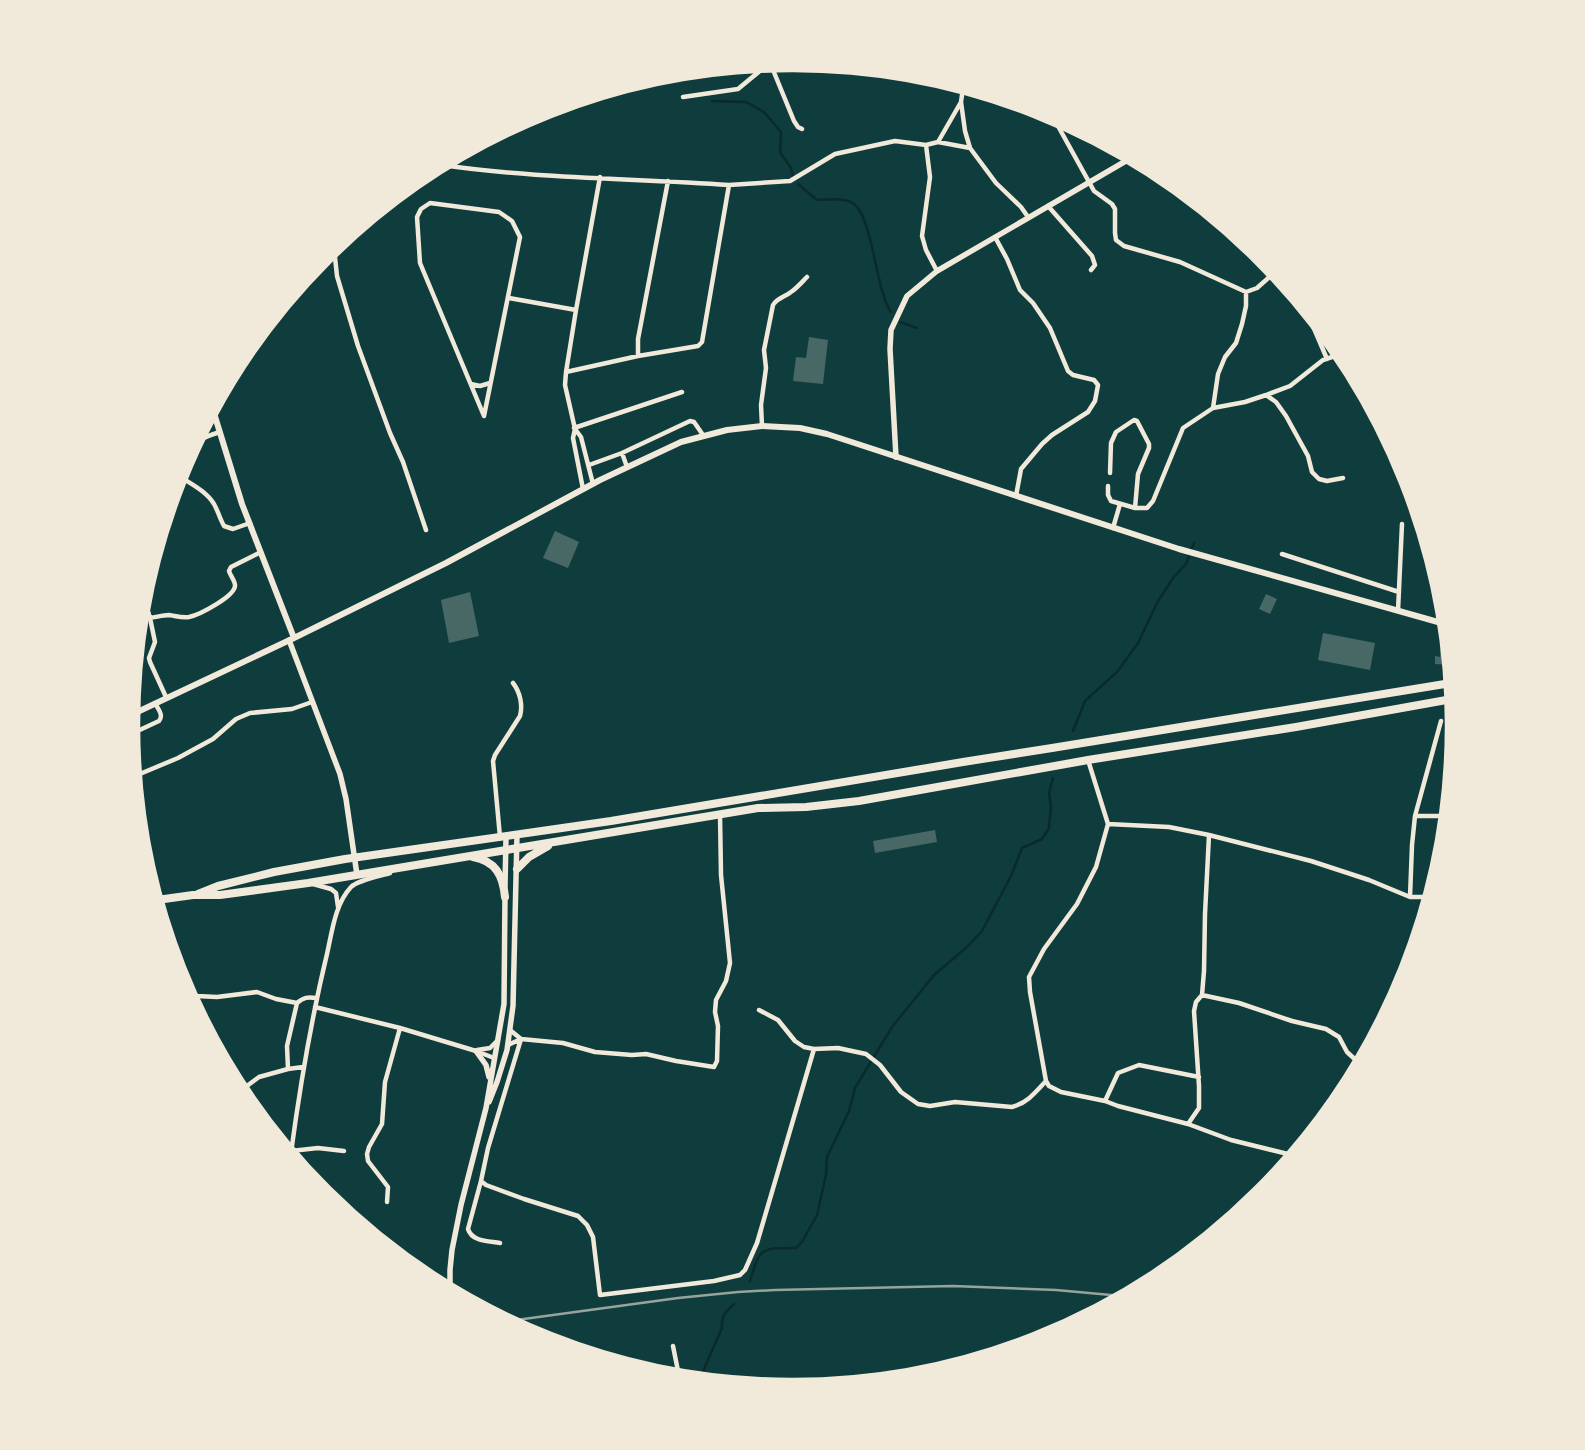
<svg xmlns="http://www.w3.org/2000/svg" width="1585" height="1450" viewBox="0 0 1585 1450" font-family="'Sofia Sans Condensed',sans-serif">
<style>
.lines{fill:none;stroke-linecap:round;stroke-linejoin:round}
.stream{stroke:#0a2a2b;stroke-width:2.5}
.building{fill:#486865}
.minor{stroke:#f1e9da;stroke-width:4.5}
.tertiary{stroke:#f1e9da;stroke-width:5.5}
.secondary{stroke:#f1e9da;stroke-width:6}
.trunk{stroke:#f1e9da;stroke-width:8}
.rail{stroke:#97a49c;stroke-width:2.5}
.rim{fill:none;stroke:#f1e9da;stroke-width:2.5}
</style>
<rect width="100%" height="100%" fill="#0f3d3e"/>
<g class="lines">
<path class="stream" d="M 712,101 L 746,102 L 764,112 L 781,132 L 780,152 L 791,168 L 793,176
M 798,184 L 817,200 C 827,200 841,197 851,202 C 873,212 875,290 891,312
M 900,322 L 917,328
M 1073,731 L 1085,701 L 1117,672 L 1138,643 L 1157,603 L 1173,578 L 1186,564 L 1194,543
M 750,1281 C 760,1247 761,1248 796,1248 L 802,1242 L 817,1215 L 826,1175 L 827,1157 L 849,1111 L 855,1088 L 892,1027 L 934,975 L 967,947 L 982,931 L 1011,876 L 1022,848 L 1042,839 L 1049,828 L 1051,806 L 1049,793 L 1053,778
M 700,1378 L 722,1328 C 721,1316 725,1312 734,1304"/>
</g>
<path class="building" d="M 809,337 L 828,340 L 823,384 L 793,381 L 796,357 L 806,358 Z
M 555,531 L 579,542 L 568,568 L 543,558 Z
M 470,592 L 479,636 L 449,643 L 441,600 Z
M 1266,594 L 1277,599 L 1270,614 L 1259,609 Z
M 1323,633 L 1375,643 L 1370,670 L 1318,660 Z
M 1441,641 L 1447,641 L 1449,665 L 1435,664 L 1435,656 L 1440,657 Z
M 935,830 L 937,842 L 875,853 L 873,841 Z"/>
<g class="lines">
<path class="minor" d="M 771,65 L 794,121 L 798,127 L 802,129
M 860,72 L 892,72
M 963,88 L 961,102 L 965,131 L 970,148 L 996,183 L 1021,207 L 1028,217
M 683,97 L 738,89 L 767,65
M 1053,117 L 1094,191 L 1112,204 L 1115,209 L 1115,233 L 1116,240 L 1124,246 L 1180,262 L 1246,292 L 1257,288 L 1274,273
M 938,142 L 961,102
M 926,145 L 930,177 L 922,236 L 926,250 L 937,271
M 442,165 C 537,179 633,178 729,185 L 702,342 L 698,346 L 638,356 L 566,372
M 729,185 L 790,181 L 835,154 L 895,141 L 926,145 L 938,142 L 970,148
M 430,203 L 499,212 L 512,221 L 520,237 L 484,416 L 420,263 L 417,217 L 421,209 Z
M 1048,206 L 1092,256 L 1095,265 L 1091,270
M 995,237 L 1007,259 L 1020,290 L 1033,303 L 1050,328 L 1068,371 L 1073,375 L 1094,380 L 1098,385 L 1095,401 L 1088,412 L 1052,435 L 1042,444 L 1021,469 L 1016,496
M 334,248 L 337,276 L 358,346 L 390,433 L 403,462 L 426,530
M 1251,248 L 1269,276
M 509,298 L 576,310
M 1307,312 L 1327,359
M 638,356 L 638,339 L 668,181
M 471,384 L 480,386 L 490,383
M 1266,395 L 1276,402 L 1286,416 L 1308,456 L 1312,472 L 1319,479 L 1327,481 L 1343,478
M 1213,408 L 1218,374 L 1225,357 L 1236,343 L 1242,324 L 1246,306 L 1246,292
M 762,426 L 761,405 L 766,368 L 764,350 L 773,305 C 777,298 785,297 791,292 C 797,288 802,282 807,277
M 574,428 L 682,392
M 575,429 L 581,437 L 593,484
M 622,453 L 627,467
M 187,460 C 199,440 197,439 220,432
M 589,465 L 622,453 L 690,421 L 694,422 L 703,435
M 1110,473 L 1111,443 L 1116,432 L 1134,420 L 1137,421 L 1149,444 L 1149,448 L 1138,474 L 1135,508
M 180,474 L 185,462
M 179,476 C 191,484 206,491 214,504 C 218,511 220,519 224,526 L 233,529 L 250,523
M 1108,486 L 1108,495 L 1111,501 L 1135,508 L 1147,508 L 1153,501 L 1183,428 L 1213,408 L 1245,402 L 1266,395 L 1290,386 L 1323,360 L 1341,354
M 583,489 L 573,438 L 575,429 L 565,385 L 566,372 L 576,310 L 600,177
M 1113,528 L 1120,504
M 1282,554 L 1399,592
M 143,595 L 150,618
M 1398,611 L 1402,524
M 166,697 L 150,662 L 149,658 L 155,642 L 150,618 C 157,617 163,615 169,615 C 176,616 182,618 189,617 C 199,615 236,596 235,585 C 235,581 230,575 229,571 L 231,567 L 261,552
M 131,734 L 159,721 C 164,715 158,709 155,703
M 1088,760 L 1108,824 L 1096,867 L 1077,904 L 1044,949 L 1029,977 L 1030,992 L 1046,1081 L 1049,1086 L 1061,1092 L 1105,1101 L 1118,1106 L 1188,1124 L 1231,1140 L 1292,1155
M 135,776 L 178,758 L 213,739 L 236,719 L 250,713 L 292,709 L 312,702
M 1415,816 L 1446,816
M 1108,824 L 1169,827 L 1209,835 L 1311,861 L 1369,880 L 1410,897 L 1429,897
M 500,837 L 493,761 L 495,755 L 520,716 C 523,705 520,692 513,683
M 313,884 L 331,889 L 336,893 L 338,907
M 1410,897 L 1412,845 L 1415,816 L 1441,721
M 188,992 L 197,996 L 217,997 L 257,992 L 276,999 L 297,1003
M 1202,995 L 1204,971 L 1205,914 L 1209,835
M 315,1007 L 400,1028 L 476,1051 L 494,1058
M 759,1010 L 778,1020 L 795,1041 L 804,1047 L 814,1049 L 838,1048 L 866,1054 L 880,1065 L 901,1092 L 918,1104 L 930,1106 L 955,1102 L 1012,1107 C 1027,1103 1035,1093 1046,1081
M 510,1030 L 521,1039
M 521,1039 L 488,1148 L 481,1181 L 486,1185 L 524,1199 L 578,1216 L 587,1225 L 593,1237 L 600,1295 L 714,1281 L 740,1275 L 745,1270 L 757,1243 L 814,1049
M 508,1045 L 521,1039 L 563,1043 L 595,1052 L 632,1055 L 646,1054 L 676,1061 L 714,1067 L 717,1061 L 718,1026 L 715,1012 L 716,1000 L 726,981 L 730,963 L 721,875 L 720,814
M 477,1050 L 490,1048 L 498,1040
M 288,1069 L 287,1046 L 297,1003 C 304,997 308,997 316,998
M 240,1091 L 259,1077 L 288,1069 L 303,1067
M 1105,1101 L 1118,1073 L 1139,1065 L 1199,1077
M 1188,1124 L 1199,1108 L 1199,1086 L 1194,1011 L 1196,1002 L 1202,995 L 1239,1003 L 1292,1021 L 1326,1029 L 1339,1037 L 1347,1052 L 1358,1062 L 1360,1062
M 291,1151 L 318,1148 L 344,1151
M 291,1153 C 300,1086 311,1020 327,954 C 332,932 335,904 351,887 C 358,880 380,876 390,873
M 481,1181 L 468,1229 C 472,1242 489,1241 500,1243
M 387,1202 L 388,1187 L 368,1161 L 367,1154 L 369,1147 L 382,1124 L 385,1082 L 400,1028
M 673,1346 L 679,1376"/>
<path class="tertiary" d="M 896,457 L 890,349 L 891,330 L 907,296 L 937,271 L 1131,158
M 289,640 L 340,774 L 346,799 L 357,875
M 505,886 L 506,837
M 476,1051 L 486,1065 L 489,1077
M 489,1102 L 497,1082 L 507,1050 L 513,1006 L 517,835
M 450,1290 L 450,1270 L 452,1250 L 461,1205 L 486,1108 L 504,1004 L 505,895"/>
<path class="secondary" d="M 213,410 L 242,504 L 294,638
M 131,715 L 294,638 L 446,563 L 600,480 L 681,442 L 727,430 L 762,426 L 800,428 L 827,434 L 1179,549 L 1445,624"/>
<path class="trunk" d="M 473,857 C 496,861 503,876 505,897
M 517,869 L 529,857 L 548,846
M 198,894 L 218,886 L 274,872 L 345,859 L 611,821 L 963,762 L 1052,748 L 1451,683
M 157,900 L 193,895 L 220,895 L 308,883 L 758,808 L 806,807 L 859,801 L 1088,760 L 1296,727 L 1452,699"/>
<path class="rail" d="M 509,1321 L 678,1298 L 738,1292 L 775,1290 L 953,1286 L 1056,1290 L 1122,1296"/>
</g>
<path d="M0 0H1585V1450H0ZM792 71H793A653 653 0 0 1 1446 724V726A653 653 0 0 1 793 1379H792A653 653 0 0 1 139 726V724A653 653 0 0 1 792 71Z" fill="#f1e9da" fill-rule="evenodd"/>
<path class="rim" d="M792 71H793A653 653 0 0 1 1446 724V726A653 653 0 0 1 793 1379H792A653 653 0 0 1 139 726V724A653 653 0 0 1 792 71Z"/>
</svg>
